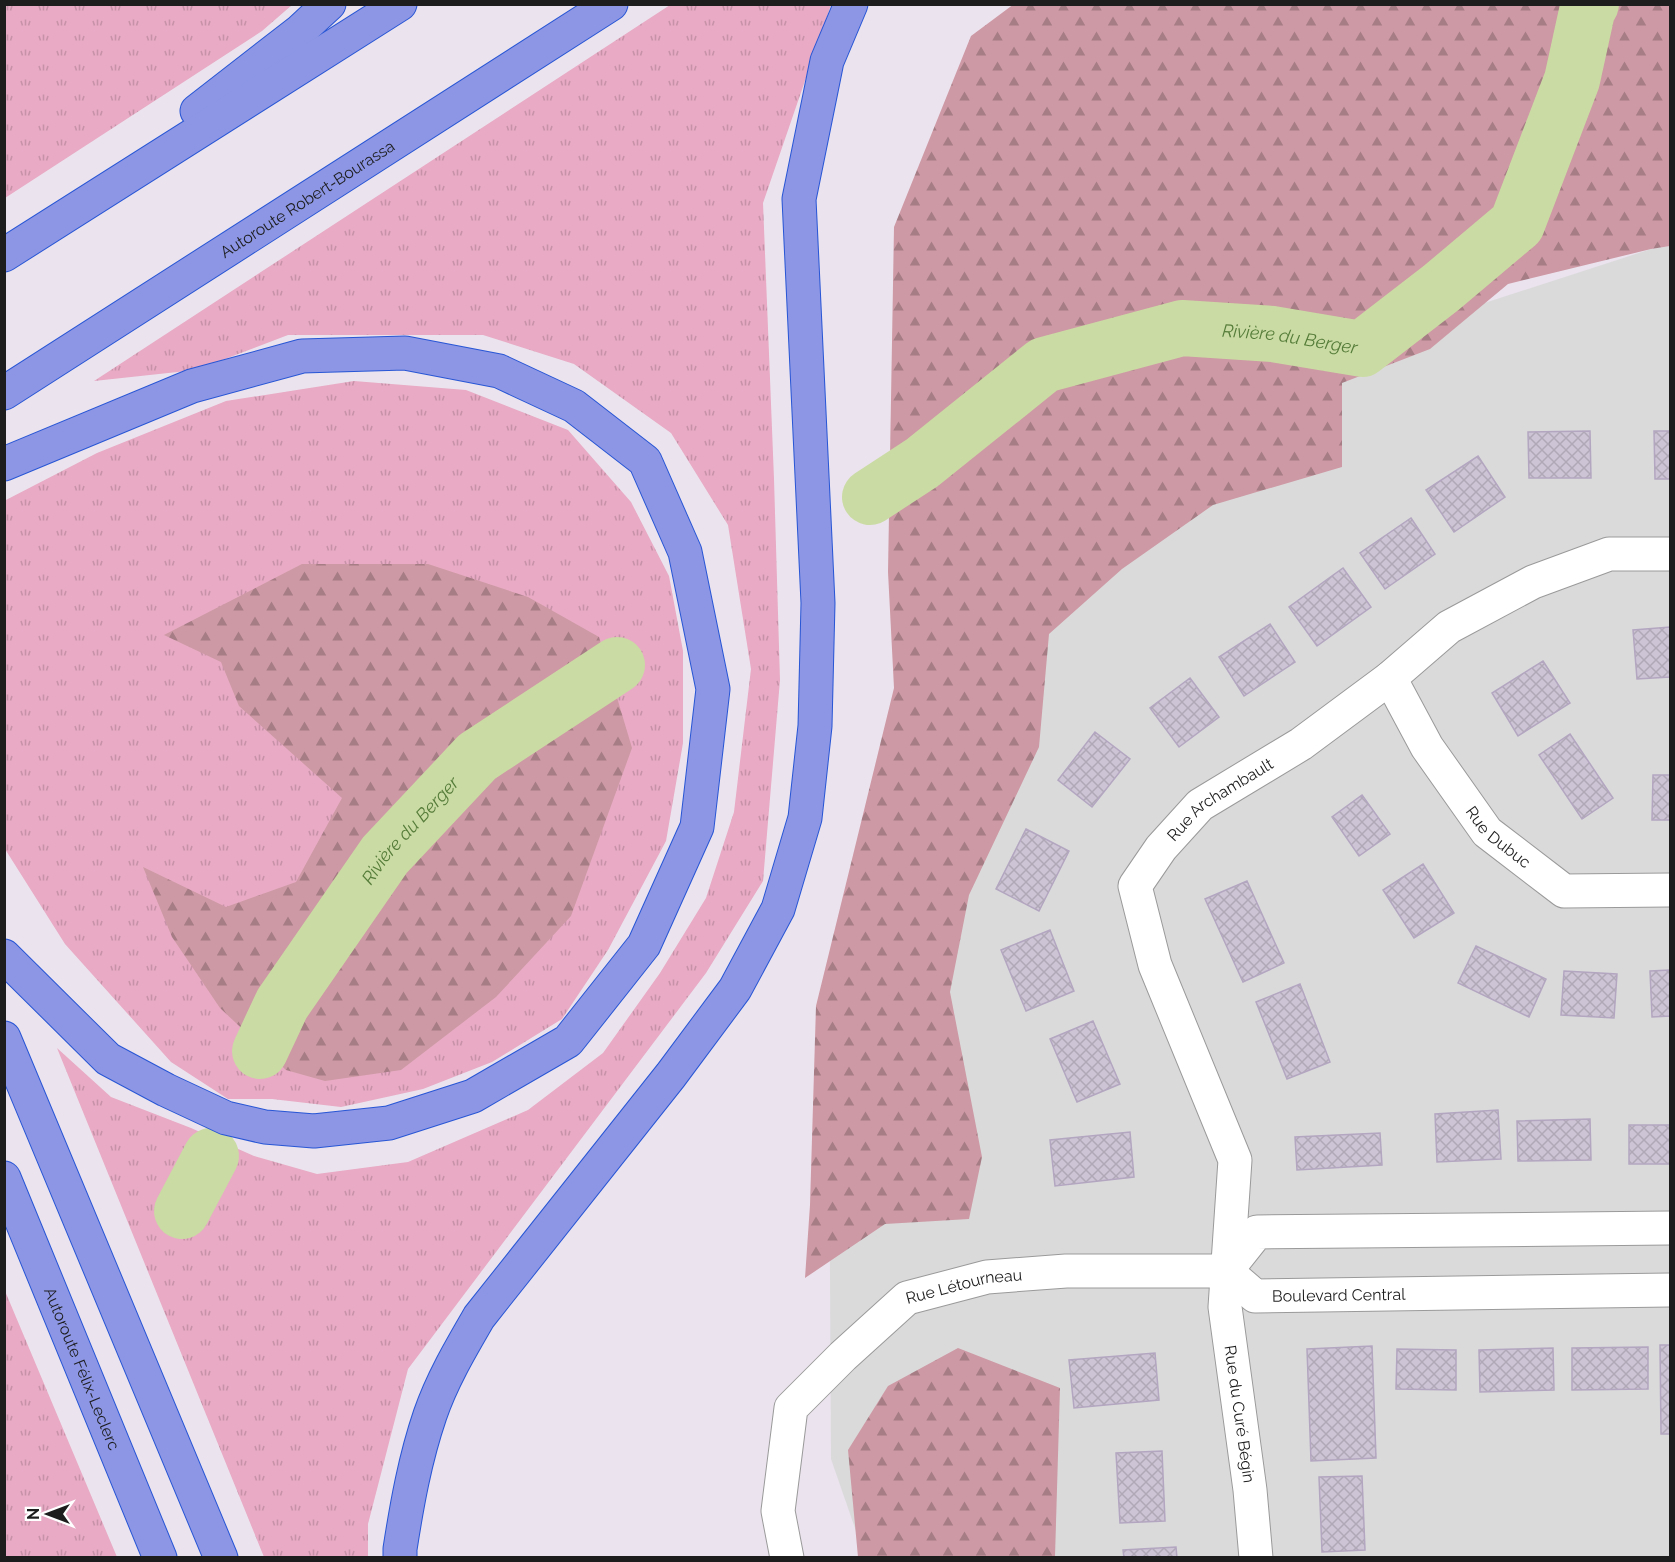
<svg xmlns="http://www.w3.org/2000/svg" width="1675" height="1562" viewBox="0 0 1675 1562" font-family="Raleway,sans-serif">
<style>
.residential{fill:#dadadb}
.grass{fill:url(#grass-tufts)}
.forest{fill:url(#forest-firs)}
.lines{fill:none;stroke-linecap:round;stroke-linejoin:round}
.river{stroke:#cbdba4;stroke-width:56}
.building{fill:url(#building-cross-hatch);stroke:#b3a6c0;stroke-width:1.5}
.minor-casing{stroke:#9a9a9a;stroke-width:35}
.highway-casing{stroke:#2856d5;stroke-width:35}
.minor{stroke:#fff;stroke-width:33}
.highway{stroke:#8c96e4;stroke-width:33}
.labels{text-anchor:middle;stroke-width:5;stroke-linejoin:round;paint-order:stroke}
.street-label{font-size:16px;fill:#1d1d1d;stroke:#fff}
.water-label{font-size:18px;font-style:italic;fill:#567d3a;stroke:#fff}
</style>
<defs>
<pattern id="grass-tufts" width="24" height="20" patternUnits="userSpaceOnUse" patternTransform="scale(1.5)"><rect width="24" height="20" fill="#e8aac4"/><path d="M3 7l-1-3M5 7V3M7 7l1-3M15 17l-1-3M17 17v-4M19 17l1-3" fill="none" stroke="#c792a8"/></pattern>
<pattern id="forest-firs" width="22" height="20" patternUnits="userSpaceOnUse" patternTransform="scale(1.5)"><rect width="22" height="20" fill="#cd99a4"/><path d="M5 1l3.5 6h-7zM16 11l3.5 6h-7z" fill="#a67c85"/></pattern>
<pattern id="building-cross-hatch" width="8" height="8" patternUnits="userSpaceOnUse" patternTransform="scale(1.5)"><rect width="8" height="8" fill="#cdc4d5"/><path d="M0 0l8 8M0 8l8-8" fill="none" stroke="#b0a8b6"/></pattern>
</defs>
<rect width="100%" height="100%" fill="#ebe3ee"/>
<path class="residential" d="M 1670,246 L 1670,1557 L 865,1557 L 831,1459 L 829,1094 L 956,633 L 1201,395 L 1651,249 Z"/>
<path class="grass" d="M 5,4 L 292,4 L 292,5 L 262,31 L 5,198 Z
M 670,5 L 831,5 L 763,203 L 774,479 L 780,680 L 763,881 L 706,973 L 408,1369 L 368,1524 L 368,1557 L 264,1557 L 57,1048 L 111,1097 L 191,1128 L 254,1156 L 317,1174 L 408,1162 L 528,1110 L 603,1053 L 660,973 L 706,898 L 734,812 L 751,669 L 728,525 L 671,433 L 574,364 L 483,335 L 288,335 L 196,370 L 94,381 Z
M 354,381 L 466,390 L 568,430 L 631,502 L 669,576 L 683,651 L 683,743 L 666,841 L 608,950 L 562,1019 L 492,1062 L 423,1089 L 341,1107 L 272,1099 L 228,1099 L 171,1062 L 65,944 L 5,849 L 4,501 L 97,453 L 226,401 Z
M 5,1291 L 117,1557 L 5,1557 Z"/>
<path class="forest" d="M 1014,4 L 1670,5 L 1670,246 L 1651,249 L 1508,284 L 1430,349 L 1342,383 L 1342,467 L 1213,505 L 1122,569 L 1049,634 L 1039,747 L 969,895 L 950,992 L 982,1157 L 969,1219 L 885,1224 L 805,1278 L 810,1205 L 816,1006 L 894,688 L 888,572 L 894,227 L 971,36 Z
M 302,564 L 428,564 L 528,597 L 599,637 L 632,748 L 571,916 L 496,997 L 401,1070 L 325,1081 L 286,1070 L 220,1008 L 172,937 L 143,867 L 226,907 L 296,882 L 342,798 L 239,706 L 221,662 L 164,635 Z
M 958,1348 L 1060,1388 L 1055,1557 L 858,1557 L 848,1450 L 888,1386 Z"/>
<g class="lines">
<g class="river">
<path id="s1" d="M 870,497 L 922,463 L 1044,365 L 1182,328 L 1273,334 L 1362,349 L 1441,288 L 1517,224 L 1572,80 L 1588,7 L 1591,4"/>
<path id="s2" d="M 260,1051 L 282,1004 L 385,855 L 477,757 L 617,665"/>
<path d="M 182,1211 L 211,1156"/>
</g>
</g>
<path class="building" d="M 1590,431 L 1591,478 L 1529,478 L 1528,432 Z
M 1654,431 L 1670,431 L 1670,479 L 1655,479 Z
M 1478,456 L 1505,497 L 1454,532 L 1426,490 Z
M 1411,518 L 1435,554 L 1385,589 L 1360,553 Z
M 1343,568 L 1371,607 L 1317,646 L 1289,607 Z
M 1270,624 L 1295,662 L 1244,696 L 1219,657 Z
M 1670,627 L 1670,677 L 1637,679 L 1633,630 Z
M 1543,661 L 1570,703 L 1518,736 L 1492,693 Z
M 1190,678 L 1219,717 L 1179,747 L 1150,708 Z
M 1095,732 L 1130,759 L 1092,807 L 1058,780 Z
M 1570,734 L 1613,798 L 1582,819 L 1539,755 Z
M 1653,775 L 1670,775 L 1670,820 L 1652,820 Z
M 1362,795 L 1390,834 L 1359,856 L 1332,817 Z
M 1026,829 L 1069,851 L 1039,911 L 996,889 Z
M 1423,864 L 1454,913 L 1414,938 L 1383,890 Z
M 1247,881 L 1284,963 L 1243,982 L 1205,899 Z
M 1050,930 L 1074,991 L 1026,1011 L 1001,950 Z
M 1476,946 L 1546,979 L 1529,1017 L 1458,983 Z
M 1670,970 L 1670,1016 L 1652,1017 L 1650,971 Z
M 1564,971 L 1617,974 L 1614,1018 L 1561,1015 Z
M 1300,984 L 1330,1062 L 1287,1079 L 1256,1002 Z
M 1093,1021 L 1120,1084 L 1077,1102 L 1050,1039 Z
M 1498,1110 L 1501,1159 L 1437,1162 L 1435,1114 Z
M 1590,1119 L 1591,1160 L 1518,1161 L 1517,1121 Z
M 1629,1125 L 1670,1125 L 1670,1164 L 1629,1164 Z
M 1130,1132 L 1134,1177 L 1055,1186 L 1050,1140 Z
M 1380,1133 L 1382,1165 L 1297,1170 L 1295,1137 Z
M 1660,1345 L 1670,1345 L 1670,1434 L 1661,1434 Z
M 1372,1346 L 1376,1458 L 1311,1461 L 1307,1349 Z
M 1648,1347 L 1648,1389 L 1572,1390 L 1572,1348 Z
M 1553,1348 L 1554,1390 L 1480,1392 L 1479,1350 Z
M 1397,1349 L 1456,1350 L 1456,1390 L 1396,1389 Z
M 1155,1353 L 1159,1400 L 1074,1408 L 1069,1360 Z
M 1162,1451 L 1165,1521 L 1120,1523 L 1116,1453 Z
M 1362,1476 L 1365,1550 L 1322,1552 L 1319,1477 Z
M 1176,1547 L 1177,1558 L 1124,1558 L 1123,1550 Z"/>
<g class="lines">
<defs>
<g id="minor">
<path id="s3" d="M 1390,678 L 1427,747 L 1487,832 L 1564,891 L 1670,890"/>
<path d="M 1226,1271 L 1257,1232 L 1670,1228"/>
<path id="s4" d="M 1226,1271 L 1255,1296 L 1670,1290"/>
<path id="s5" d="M 787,1558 L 778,1511 L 791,1408 L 843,1356 L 907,1298 L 987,1277 L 1066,1271 L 1226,1271"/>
<path id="s6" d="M 1256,1558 L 1250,1490 L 1225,1307 L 1235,1160 L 1155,965 L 1135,886 L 1161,848 L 1200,805 L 1301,744 L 1390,678 L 1449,627 L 1533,582 L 1609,554 L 1670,554"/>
</g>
<g id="highway">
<path d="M 197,111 L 300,31 L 329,4"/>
<path d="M 4,255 L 400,4"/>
<path id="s7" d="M 4,393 L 611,4"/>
<path d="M 4,464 L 192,386 L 302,356 L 405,353 L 499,371 L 574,406 L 645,461 L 685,552 L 713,689 L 697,827 L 644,945 L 568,1041 L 473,1096 L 389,1123 L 314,1131 L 265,1127 L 226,1118 L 166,1090 L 108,1059 L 4,956"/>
<path d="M 4,1038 L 221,1558"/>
<path id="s8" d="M 4,1178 L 160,1558"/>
<path d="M 400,1558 L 400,1549 C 407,1504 415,1459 430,1415 C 442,1380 461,1348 479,1317 L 671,1075 L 735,989 L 778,909 L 805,818 L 815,726 L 818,603 L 799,199 L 827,61 L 851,4"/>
</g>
</defs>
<use href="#minor" class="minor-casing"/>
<use href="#highway" class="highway-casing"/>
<use href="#minor" class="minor"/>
<use href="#highway" class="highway"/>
</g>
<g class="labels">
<g class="street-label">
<text dy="6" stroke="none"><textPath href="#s7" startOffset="360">Autoroute Robert-Bourassa</textPath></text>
<text dy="6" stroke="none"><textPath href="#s6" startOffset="816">Rue Archambault</textPath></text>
<text dy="6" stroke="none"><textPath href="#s3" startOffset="194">Rue Dubuc</textPath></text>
<text dy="6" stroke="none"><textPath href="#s5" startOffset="370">Rue Létourneau</textPath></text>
<text dy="6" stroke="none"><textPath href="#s4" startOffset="122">Boulevard Central</textPath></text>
<text dy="6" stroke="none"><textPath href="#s8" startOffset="206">Autoroute Félix-Leclerc</textPath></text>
<text transform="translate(1240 1414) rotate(82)" y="6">Rue du Curé Bégin</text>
</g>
<g class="water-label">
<text dy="6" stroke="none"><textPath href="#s1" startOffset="470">Rivière du Berger</textPath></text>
<text dy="6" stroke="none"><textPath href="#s2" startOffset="268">Rivière du Berger</textPath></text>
</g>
</g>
<rect width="1675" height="1562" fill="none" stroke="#1d1d1d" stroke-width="12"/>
<g transform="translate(48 1514) rotate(270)" stroke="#ffffff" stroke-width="4.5" paint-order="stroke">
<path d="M0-4.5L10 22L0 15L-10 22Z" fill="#1d1d1d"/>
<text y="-9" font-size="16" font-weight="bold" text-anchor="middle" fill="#1d1d1d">N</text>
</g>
</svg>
